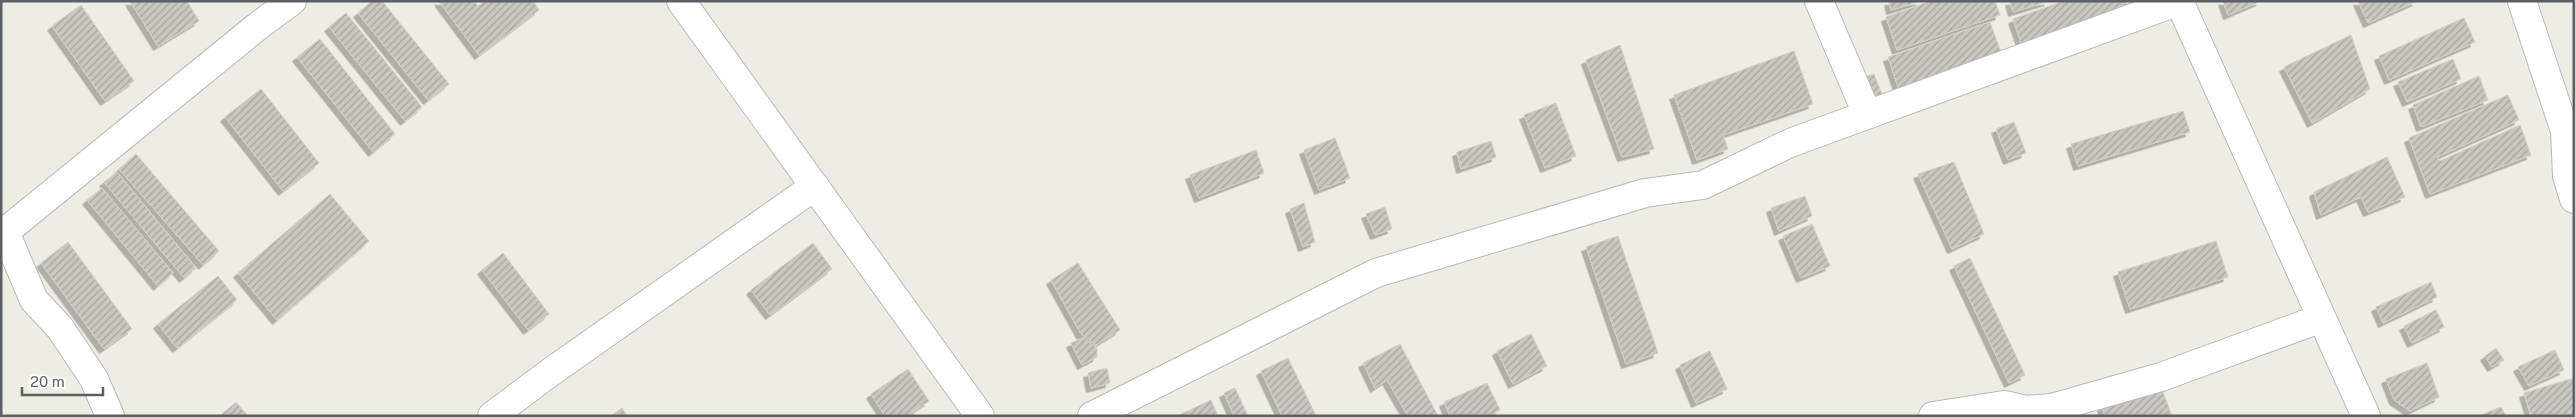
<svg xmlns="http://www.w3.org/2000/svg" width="2575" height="417" viewBox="0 0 2575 417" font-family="'Public Sans',sans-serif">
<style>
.building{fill:url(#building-hatch);stroke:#d3cfc2;filter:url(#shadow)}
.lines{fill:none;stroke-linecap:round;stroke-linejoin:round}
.minor-casing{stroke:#b6b9be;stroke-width:30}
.minor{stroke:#fff;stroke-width:28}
</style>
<defs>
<pattern id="building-hatch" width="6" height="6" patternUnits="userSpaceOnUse" patternTransform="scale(1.25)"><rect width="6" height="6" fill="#cac7c1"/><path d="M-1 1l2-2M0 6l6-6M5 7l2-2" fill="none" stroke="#a7a5a0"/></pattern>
<filter id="shadow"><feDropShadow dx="-4.5" dy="4.5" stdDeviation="0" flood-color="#0004"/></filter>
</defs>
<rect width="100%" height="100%" fill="#eeede4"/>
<path class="building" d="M 130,1 L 187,1 L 199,21 L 158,46 Z
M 372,1 L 382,1 L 449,84 L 428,100 L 358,13 Z
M 439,1 L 474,1 L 478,6 L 485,1 L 533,1 L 539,10 L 479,55 Z
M 1889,1 L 1921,1 L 1891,10 Z
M 1931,1 L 1995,1 L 2000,15 L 1897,50 L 1886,17 Z
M 2010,1 L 2049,1 L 2013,12 Z
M 2064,1 L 2125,1 L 2127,6 L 2022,45 L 2013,19 Z
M 2223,1 L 2261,1 L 2228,15 Z
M 2358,1 L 2417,1 L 2368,23 Z
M 81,5 L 134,81 L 105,101 L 52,26 Z
M 346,13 L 422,107 L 405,121 L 329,27 Z
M 2464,18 L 2475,42 L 2389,80 L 2379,56 Z
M 1990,22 L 2002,55 L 1899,90 L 1888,57 Z
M 2351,35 L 2370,89 L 2312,123 L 2284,67 Z
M 320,39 L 395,134 L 373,152 L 297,57 Z
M 1620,45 L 1654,149 L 1622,157 L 1586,60 Z
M 1794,51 L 1813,104 L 1723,135 L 1728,149 L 1697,160 L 1674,95 Z
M 2453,59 L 2461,79 L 2407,102 L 2398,82 Z
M 1874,74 L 1883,97 L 1869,102 L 1861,78 Z
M 2479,76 L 2488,100 L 2421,127 L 2413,105 Z
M 261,89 L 319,163 L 283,191 L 225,117 Z
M 2508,95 L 2519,120 L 2437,157 L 2440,161 L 2520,125 L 2531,155 L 2430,194 L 2409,138 Z
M 1556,103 L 1576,156 L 1545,168 L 1524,115 Z
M 2183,111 L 2190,132 L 2078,166 L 2071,144 Z
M 2014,122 L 2026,153 L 2008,160 L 1996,129 Z
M 1335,138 L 1350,178 L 1319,190 L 1304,150 Z
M 1491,141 L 1496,157 L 1461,169 L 1457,152 Z
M 1256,150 L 1264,173 L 1199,198 L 1190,175 Z
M 136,154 L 219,251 L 203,265 L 119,169 Z
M 2387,157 L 2405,197 L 2368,212 L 2361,197 L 2321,215 L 2314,192 Z
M 1954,162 L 1984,234 L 1952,249 L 1918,174 Z
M 117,172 L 196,268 L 184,278 L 104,182 Z
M 102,188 L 173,273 L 158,286 L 87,200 Z
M 330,194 L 369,241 L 277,320 L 238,273 Z
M 1805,196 L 1812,216 L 1779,231 L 1771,208 Z
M 1304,203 L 1315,242 L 1303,247 L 1290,209 Z
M 1385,207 L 1392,229 L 1375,235 L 1366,214 Z
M 1812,224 L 1830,266 L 1801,278 L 1783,236 Z
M 1618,236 L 1658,353 L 1626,364 L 1586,247 Z
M 2216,241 L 2228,277 L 2130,309 L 2118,272 Z
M 68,242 L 132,329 L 104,349 L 41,263 Z
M 813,243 L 832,269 L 770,315 L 751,290 Z
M 503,253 L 549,314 L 528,330 L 482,270 Z
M 1970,258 L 2025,375 L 2009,383 L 1954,266 Z
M 1078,263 L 1120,330 L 1096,345 L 1081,334 L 1051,280 Z
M 218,276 L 237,300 L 177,348 L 158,324 Z
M 2431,282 L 2437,297 L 2383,323 L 2376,307 Z
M 2436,310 L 2444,327 L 2412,343 L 2404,326 Z
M 1531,334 L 1547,366 L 1513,384 L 1497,351 Z
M 1083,338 L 1097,348 L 1097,357 L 1082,365 L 1071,343 Z
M 1400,344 L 1438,416 L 1408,416 L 1387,380 L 1375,388 L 1363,363 Z
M 2496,348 L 2504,360 L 2492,367 L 2485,356 Z
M 2555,350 L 2564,370 L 2529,386 L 2518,367 Z
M 1710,351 L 1727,389 L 1696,403 L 1680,365 Z
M 1288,358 L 1316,416 L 1282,416 L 1261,371 Z
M 2427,363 L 2439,397 L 2410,411 L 2394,400 L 2386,379 Z
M 1107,368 L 1110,383 L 1091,388 L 1088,373 Z
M 908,369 L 929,401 L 907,416 L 885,416 L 871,394 Z
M 2574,378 L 2574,416 L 2531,416 L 2524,393 Z
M 1487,383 L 1500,410 L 1489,416 L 1450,416 L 1444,402 Z
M 2160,384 L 2172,416 L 2105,416 L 2102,407 Z
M 1235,388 L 1248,416 L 1234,416 L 1224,393 Z
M 1211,400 L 1218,416 L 1179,416 L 1179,415 Z
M 236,402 L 248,416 L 220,416 Z
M 2501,407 L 2506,416 L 2478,416 Z
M 622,408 L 627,416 L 611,416 Z"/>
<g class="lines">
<defs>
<path id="minor" d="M 681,1 L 980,416
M 1819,1 L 1867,114
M 2179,1 L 2366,416
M 2522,1 L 2565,131 L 2567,176 L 2574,199
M 5,232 L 34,300 L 60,328 L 94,379 L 110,416
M 1,235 L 258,26 L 292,1
M 492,416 L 548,374 L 815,186
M 1092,416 L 1376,273 L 1645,193 L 1703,185 L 1790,143 L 2179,1
M 1933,416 L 2004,405 L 2026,410 L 2052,408 L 2161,377 L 2322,318"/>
</defs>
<use href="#minor" class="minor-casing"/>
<use href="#minor" class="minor"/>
</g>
<rect width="2575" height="417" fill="none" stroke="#5c5f64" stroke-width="5"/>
<path d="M22 387v8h81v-8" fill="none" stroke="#5c5f64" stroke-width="2.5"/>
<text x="30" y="387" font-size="15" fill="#5c5f64" stroke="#ffffff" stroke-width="4" paint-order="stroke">20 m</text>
</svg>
